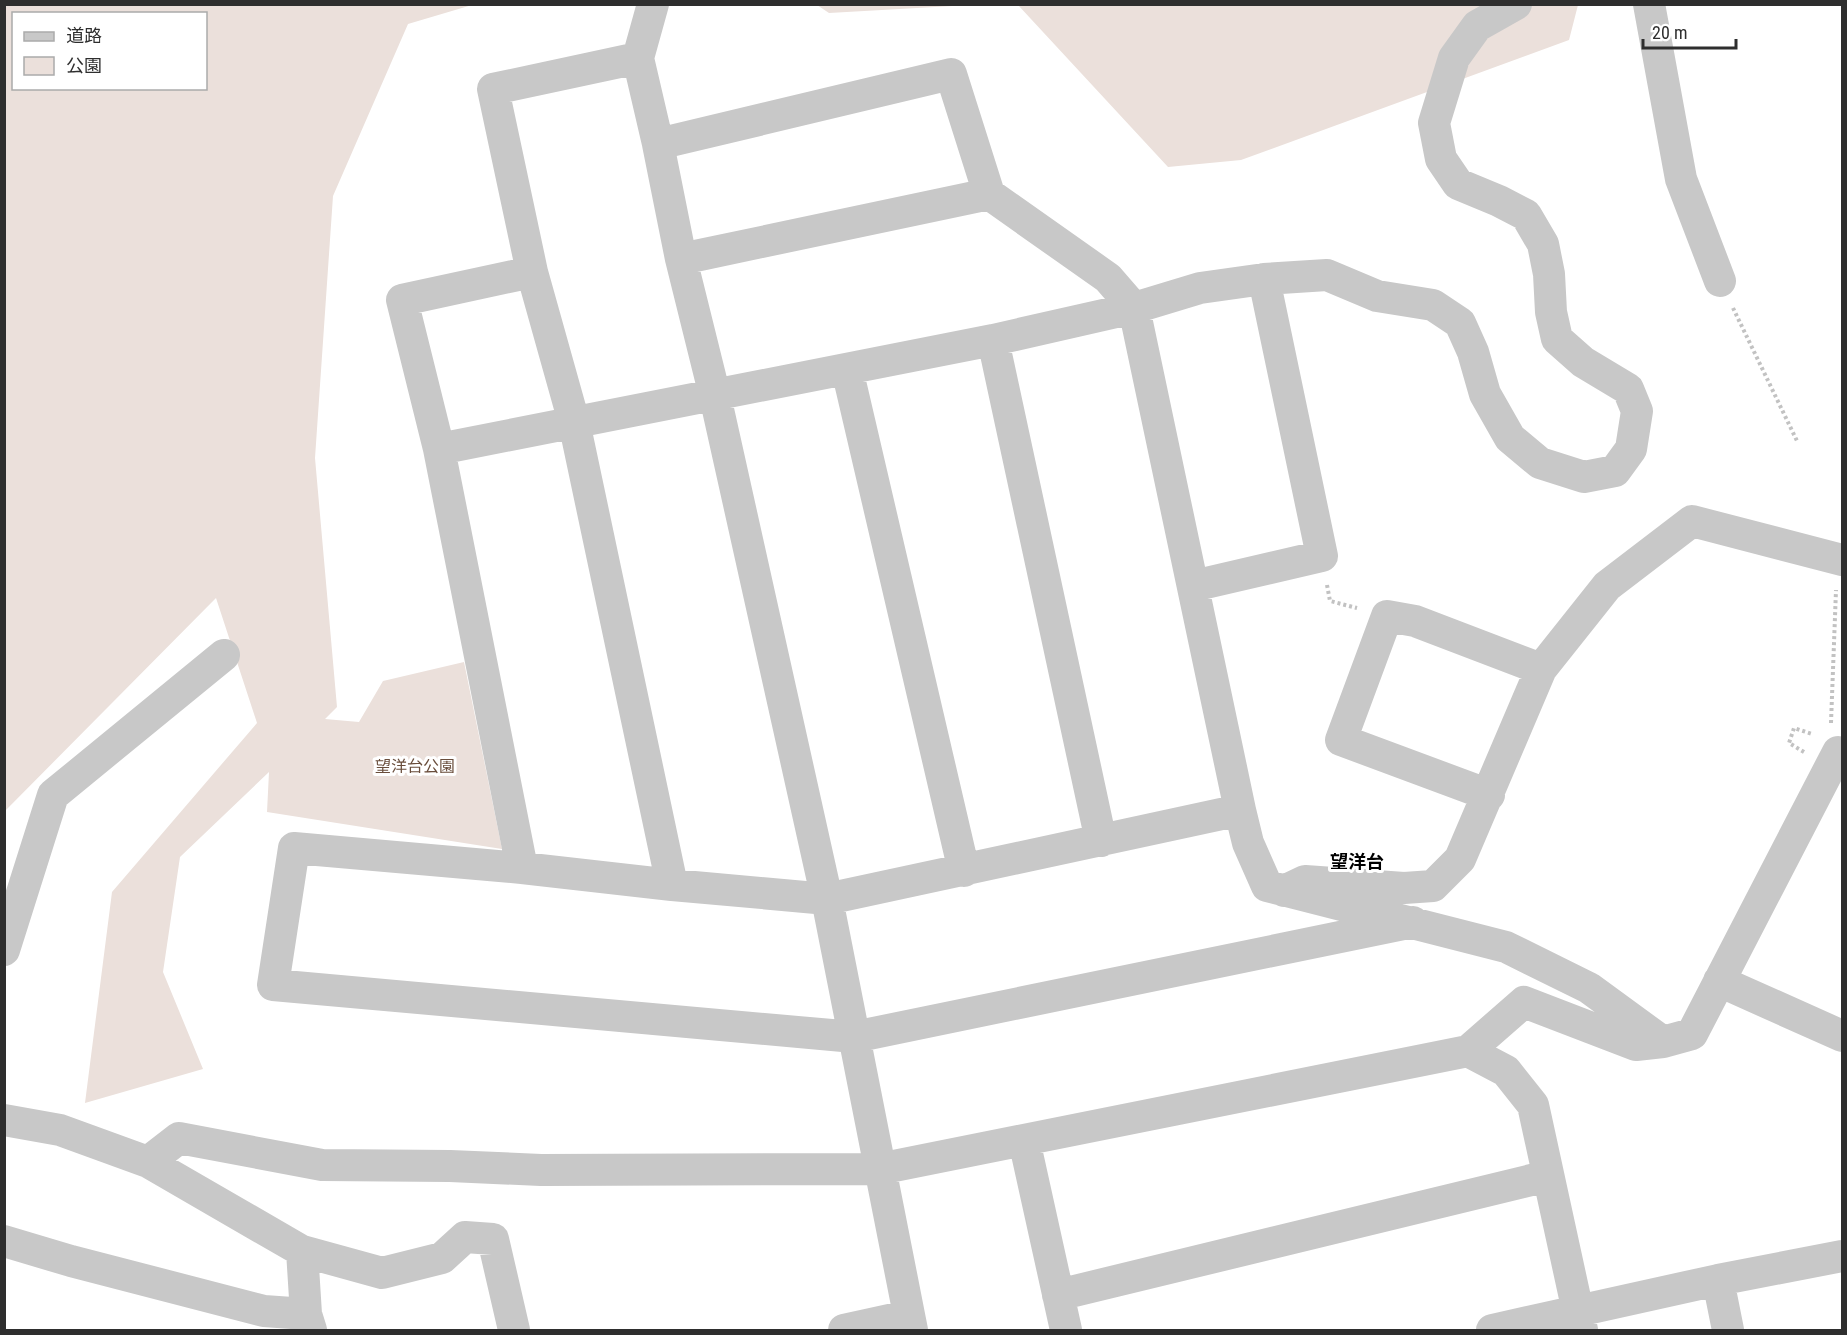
<svg xmlns="http://www.w3.org/2000/svg" width="1847" height="1335" viewBox="0 0 1847 1335" font-family="'Roboto Condensed','Noto Sans JP',sans-serif">
<style>
.green{fill:#ebe0db;fill-rule:evenodd}
.lines{fill:none;stroke-linecap:round;stroke-linejoin:round}
.path{stroke:#c2c2c2;stroke-width:4;stroke-dasharray:3 3;stroke-linecap:butt}
.minor{stroke:#c8c8c8;stroke-width:32}
.labels{text-anchor:middle;stroke-width:6;stroke-linejoin:round;paint-order:stroke}
.park-label{font-size:16px;fill:#694d3b;stroke:#fff}
.neighbourhood-label{font-size:18px;font-weight:bold;fill:#000;stroke:#fff}
</style>
<rect width="100%" height="100%" fill="#fff"/>
<path class="green" d="M 5,5 L 472,5 L 408,24 L 333,196 L 315,458 L 337,707 L 325,719 L 359,722 L 383,681 L 464,662 L 502,849 L 267,812 L 269,772 L 180,857 L 163,972 L 203,1069 L 85,1103 L 112,892 L 257,723 L 216,598 L 5,811 ZM 14,14 L 206,14 L 206,88 L 14,88 Z
M 817,5 L 970,5 L 829,13 Z
M 1018,5 L 1578,5 L 1569,40 L 1241,160 L 1168,167 Z"/>
<g class="lines">
<path class="path" d="M 1733,308 L 1798,443
M 1327,585 L 1330,601 L 1357,608
M 1831,723 L 1836,590
M 1804,752 L 1789,743 L 1794,728 L 1812,734"/>
<path class="minor" d="M 1649,4 L 1681,179 L 1720,281
M 638,58 L 653,4
M 658,144 L 951,74 L 989,194 L 1108,278 L 1134,308 L 1240,810 L 827,899 L 672,885 L 522,868 L 294,848 L 273,985 L 854,1037 L 1413,922
M 681,259 L 989,194
M 993,340 L 1101,841
M 847,369 L 964,871
M 439,449 L 993,340 L 1134,308 L 1200,288 L 1264,279 L 1327,275 L 1377,296 L 1433,305 L 1460,323 L 1473,352 L 1485,394 L 1510,438 L 1540,463 L 1584,477 L 1615,471 L 1631,449 L 1637,411 L 1628,389 L 1583,362 L 1557,339 L 1551,312 L 1549,274 L 1543,244 L 1526,215 L 1499,201 L 1458,184 L 1441,159 L 1434,123 L 1454,58 L 1477,26 L 1516,4
M 1193,586 L 1322,556 L 1264,279
M 1489,795 L 1341,740 L 1387,616 L 1415,621 L 1541,669
M 1240,810 L 1248,843 L 1267,886 L 1506,947 L 1589,988 L 1663,1042
M 522,868 L 439,449 L 402,300 L 532,272
M 672,885 L 574,422 L 532,272 L 493,89 L 638,58 L 658,144 L 681,259 L 715,396 L 827,899 L 912,1330
M 1284,891 L 1305,881 L 1404,888 L 1433,886 L 1460,859 L 1541,669 L 1607,586 L 1692,521 L 1842,560
M 4,950 L 53,795 L 224,655
M 1719,981 L 1842,1036
M 1468,1051 L 1524,1002 L 1636,1045 L 1663,1042 L 1692,1034 L 1838,752
M 4,1120 L 60,1130 L 148,1162 L 179,1138 L 322,1165 L 450,1166 L 541,1170 L 879,1169 L 1468,1051 L 1506,1071 L 1533,1105 L 1582,1330
M 1024,1140 L 1066,1330
M 148,1162 L 302,1251 L 382,1273 L 442,1258 L 465,1237 L 493,1239 L 514,1330
M 4,1241 L 71,1261 L 264,1311 L 306,1314
M 302,1251 L 306,1314 L 311,1330
M 1718,1280 L 1842,1256
M 1058,1295 L 1548,1176
M 844,1330 L 908,1316
M 1492,1330 L 1718,1280 L 1728,1330"/>
</g>
<g class="labels">
<g class="park-label">
<text x="415" y="772">望洋台公園</text>
</g>
<g class="neighbourhood-label">
<text x="1357" y="868">望洋台</text>
</g>
</g>
<rect width="1847" height="1335" fill="none" stroke="#2e2e2e" stroke-width="12"/>
<rect x="12" y="12" width="195" height="78" fill="#ffffff" stroke="#ababab" stroke-width="1.5"/>
<rect x="24" y="32" width="30" height="9" fill="#c8c8c8" stroke="#ababab" stroke-width="1.5"/>
<text x="66" y="42" font-size="18" fill="#2e2e2e">道路</text>
<rect x="24" y="57" width="30" height="18" fill="#ebe0db" stroke="#ababab" stroke-width="1.5"/>
<text x="66" y="72" font-size="18" fill="#2e2e2e">公園</text>
<path d="M1643 39v9h93v-9" fill="none" stroke="#2e2e2e" stroke-width="3"/>
<text x="1652" y="39" font-size="18" fill="#2e2e2e" stroke="#ffffff" stroke-width="4.5" paint-order="stroke">20 m</text>
</svg>
